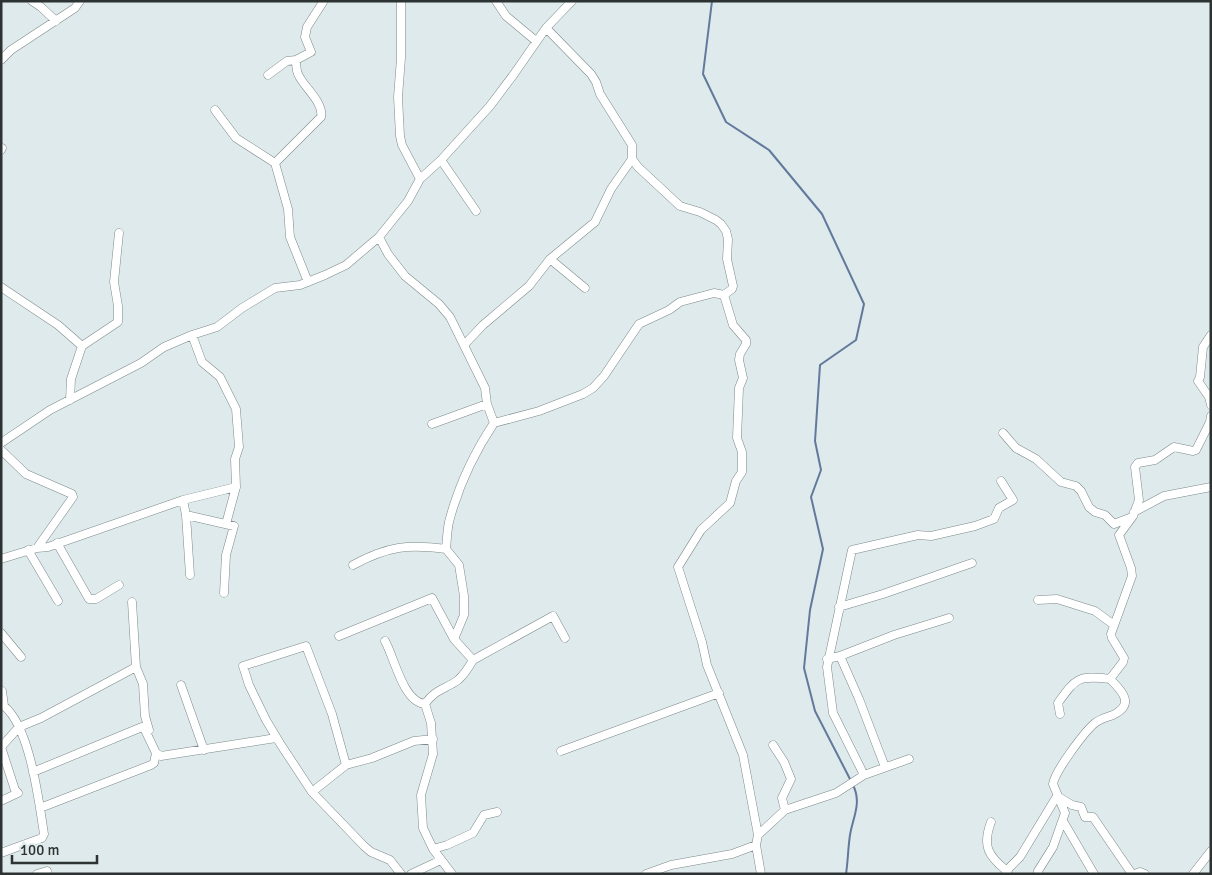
<svg xmlns="http://www.w3.org/2000/svg" width="1212" height="875" viewBox="0 0 1212 875" font-family="Signika,sans-serif">
<style>
.lines{fill:none;stroke-linecap:round;stroke-linejoin:round}
.stream{stroke:#63799c;stroke-width:2}
.minor-casing{stroke:#7e8989;stroke-width:9}
.minor{stroke:#fff;stroke-width:8}
</style>
<rect width="100%" height="100%" fill="#deeaeb"/>
<g class="lines">
<path class="stream" d="M 712,1 L 703,74 L 726,122 L 769,150 L 822,214 L 864,304 L 856,340 L 820,365 L 815,441 L 821,470 L 811,497 L 823,549 L 810,610 L 804,668 L 815,711 L 851,781
M 846,874 C 848,861 848,848 850,835 C 853,817 862,803 853,785"/>
<defs>
<path id="minor" d="M 32,1 L 41,7 L 56,21
M 401,1 L 401,58 L 398,97 L 400,136 L 402,145 L 420,179
M 496,1 L 506,16 L 536,41
M 546,28 L 591,74 L 596,82 L 600,94 L 632,145 L 632,159 L 638,167 L 680,206 L 700,212 L 716,220 L 721,224 L 726,231 L 728,239 L 727,259 L 733,286 L 732,289 L 724,295 L 733,325 L 746,340 L 746,344 L 740,354 L 739,360 L 743,378 L 739,388 L 737,438 L 742,452 L 742,472 L 736,481 L 730,503 L 701,530 L 678,567 L 702,642 L 707,665 L 743,755 L 758,835 L 756,845
M 1,60 L 11,50 L 75,8 L 80,1
M 268,75 L 287,61 L 296,60 L 311,52 L 305,37 L 307,27 L 323,2
M 215,110 L 236,138 L 275,163 L 288,209 L 290,237 L 308,282
M 1,150 L 2,148
M 441,160 L 476,211
M 275,163 L 321,117 C 324,103 305,88 299,76 C 296,71 296,65 296,60
M 379,237 L 408,201 L 420,179 L 441,160 L 490,106 L 514,74 L 546,28 L 572,1
M 550,259 L 585,288
M 1,287 L 58,325 L 82,346 L 71,379 L 70,400
M 192,335 L 202,362 L 220,377 L 236,409 L 239,447 L 235,459 L 236,487 L 226,524
M 1211,335 L 1203,347 L 1200,377 L 1198,381 L 1209,397 L 1211,405
M 464,345 L 483,325 L 529,286 L 550,259 L 595,222 L 611,189 L 632,159
M 82,346 L 118,322 L 118,306 L 114,282 L 119,233
M 494,423 L 539,411 L 583,394 L 593,388 L 604,376 L 639,324 L 669,310 L 680,302 L 714,293 L 724,295
M 432,424 L 487,404
M 1003,433 L 1016,448 L 1036,459 L 1061,482 L 1076,486 L 1081,491 L 1089,507 L 1095,512 L 1105,515 L 1114,524 L 1132,517
M 1,443 L 50,410 L 141,363 L 164,347 L 192,335 L 217,327 L 242,308 L 275,288 L 300,285 L 325,275 L 346,265 L 379,237 L 388,254 L 405,276 L 439,304 L 450,317 L 485,388 L 487,404 L 494,423 C 474,453 458,487 449,522 C 447,531 447,540 446,549 L 459,565 L 464,596 L 464,615 L 454,639 L 473,660 C 469,667 465,674 458,680 C 446,689 435,689 425,704 L 431,723 L 433,754 L 421,795 L 423,828 L 433,849 L 452,874
M 1,450 L 26,474 L 72,494 L 73,497 L 37,548 L 1,559
M 1134,512 L 1164,496 L 1211,487
M 186,515 L 190,575
M 57,543 L 89,599 L 96,599 L 119,585
M 37,548 L 48,547 L 183,500
M 28,550 L 58,601
M 353,565 C 388,546 408,544 446,549
M 224,593 L 226,555 L 234,526 L 186,515 L 183,500 L 236,487
M 1038,600 L 1057,599 L 1095,611 L 1114,625
M 132,602 L 136,667 L 143,684 L 145,716 L 149,730
M 839,607 L 883,594 L 972,563
M 1,633 L 21,657
M 339,636 L 432,598 L 454,639
M 385,641 C 395,659 403,702 425,704
M 840,656 L 859,699 L 885,767
M 827,659 L 840,656 L 894,635 L 949,618
M 473,660 L 553,616 L 565,638
M 181,685 L 204,750
M 1060,714 L 1058,703 C 1076,678 1078,675 1110,679
M 773,745 L 784,762 L 791,779 L 782,798 L 785,810
M 561,751 L 719,693
M 33,772 L 142,727 L 145,730 L 156,753 L 161,756 L 276,738
M 864,775 L 833,713 L 827,667 L 852,550 L 918,535 L 931,536 L 975,526 L 994,519 L 999,508 L 1013,500 L 1001,481
M 312,792 L 346,765
M 1,801 L 18,793 L 15,790 L 1,747 L 19,727 L 41,718 L 136,667
M 40,808 L 151,765 L 154,763 L 156,753
M 1063,821 L 1094,874
M 991,822 C 982,846 988,856 1007,871
M 758,835 L 785,810 L 836,793 L 864,775 L 909,759
M 433,849 L 447,845 L 473,833 L 484,815 L 497,812
M 1,853 L 42,838 L 44,834 C 39,802 30,727 4,706 L 2,691
M 37,874 L 47,871
M 401,874 L 390,860 L 371,852 L 364,846 L 312,792 L 281,745 L 266,720 L 249,685 L 243,666 L 306,646 L 332,714 L 346,765 L 372,758 L 414,741 L 433,739
M 411,874 L 441,860
M 646,874 L 671,865 L 732,854 L 756,845 L 761,874
M 1006,874 L 1009,868 L 1020,857 L 1057,796 L 1072,805 L 1081,807 L 1085,817 L 1093,817 L 1132,874
M 1039,874 L 1038,871 L 1053,847 L 1065,813 L 1053,784 C 1055,771 1085,731 1095,723 C 1100,719 1108,717 1113,715 C 1136,704 1121,690 1110,679 L 1123,662 L 1124,658 L 1112,638 L 1111,634 L 1132,576 L 1131,568 L 1119,535 L 1133,516 L 1139,500 L 1135,467 L 1138,463 L 1155,460 L 1174,447 L 1193,451 L 1196,450 L 1210,422 L 1211,416
M 1135,874 L 1140,872 L 1145,874
M 1193,874 L 1211,851"/>
</defs>
<use href="#minor" class="minor-casing"/>
<use href="#minor" class="minor"/>
</g>
<rect width="1212" height="875" fill="none" stroke="#2d3232" stroke-width="5"/>
<path d="M12 855v8h85v-8" fill="none" stroke="#2d3232" stroke-width="2.5"/>
<text x="20" y="855" font-size="15" fill="#2d3232" stroke="#deeaeb" stroke-width="4" paint-order="stroke">100 m</text>
</svg>
